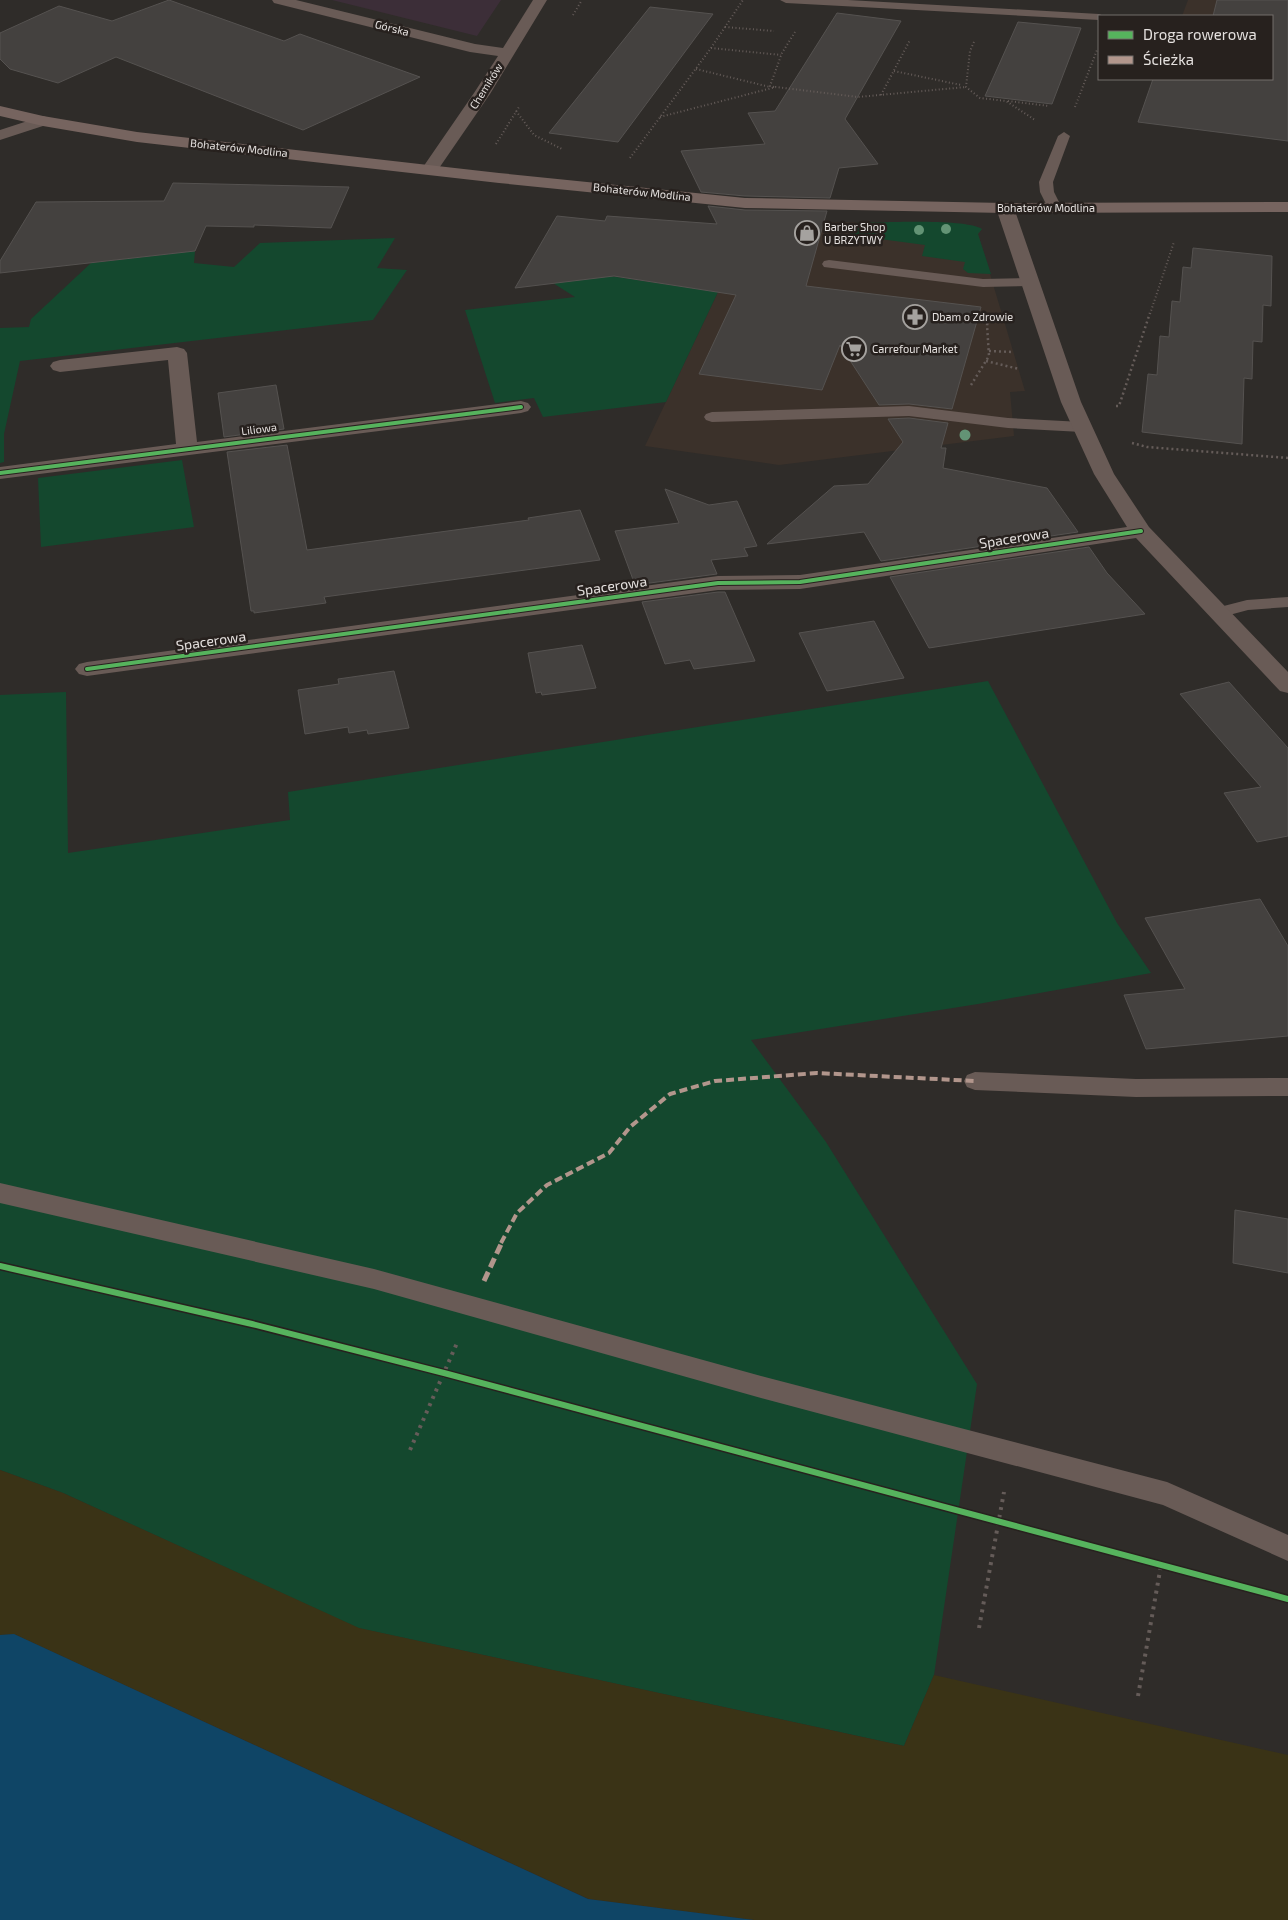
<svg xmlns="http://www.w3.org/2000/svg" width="1288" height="1920" viewBox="0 0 1288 1920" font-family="'Exo 2',sans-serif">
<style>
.built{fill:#3b312a}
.education{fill:#3c2e38}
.green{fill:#14482e}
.sand{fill:#3a3316}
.water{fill:#0f4566}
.building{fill:#44413f;stroke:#555250}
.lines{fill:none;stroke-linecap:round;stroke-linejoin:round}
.path-far2{stroke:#655c59;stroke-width:2;stroke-dasharray:1 2.5;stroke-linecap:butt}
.path-far1{stroke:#655c59;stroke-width:2.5;stroke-dasharray:2 3;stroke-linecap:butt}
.path{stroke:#655c59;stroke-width:4;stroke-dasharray:3 5;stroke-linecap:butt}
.service{fill:#695b56;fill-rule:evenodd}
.minor{fill:#695b56;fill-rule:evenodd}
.secondary{fill:#76645f;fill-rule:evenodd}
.quiet-far1{stroke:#b2968c;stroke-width:4;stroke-dasharray:8 4;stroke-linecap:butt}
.quiet{stroke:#b2968c;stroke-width:5;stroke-dasharray:10 5;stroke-linecap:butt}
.cycleway-far1-casing{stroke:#27211e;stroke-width:6}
.cycleway-casing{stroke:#27211e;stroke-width:9}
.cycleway-far1{stroke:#56b35d;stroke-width:4}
.cycleway{stroke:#56b35d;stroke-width:6}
.tree{fill:#639375}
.labels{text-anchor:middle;stroke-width:5;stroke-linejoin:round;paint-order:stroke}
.far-street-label{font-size:11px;fill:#e5e1df;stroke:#27211e}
.far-poi-label{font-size:11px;fill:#e5e1df;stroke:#27211e;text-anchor:start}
.street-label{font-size:14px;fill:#e5e1df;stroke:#27211e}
</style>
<rect width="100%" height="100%" fill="#2f2c29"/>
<path class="built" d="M 1188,0 L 1288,0 L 1288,86 L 1225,79 L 1272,79 L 1272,16 L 1182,16 Z
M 824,222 L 944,223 L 968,225 L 982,229 L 978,234 L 1025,391 L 1010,392 L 1014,436 L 779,465 L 645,446 L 718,292 L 772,300 L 819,240 Z"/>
<path class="education" d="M 332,0 L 501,0 L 477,36 Z"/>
<path class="green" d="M 855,223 C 880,223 963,218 982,229 L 978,234 L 991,274 L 968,273 L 963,269 L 965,262 L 922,256 L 925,245 L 850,235 Z
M 395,238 L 377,268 L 407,270 L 373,320 L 20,361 L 4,434 L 4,462 L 0,463 L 0,328 L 29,327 L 31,319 L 91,263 L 195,251 L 194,263 L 234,267 L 260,243 Z
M 610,276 L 718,292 L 666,402 L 543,417 L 534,398 L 495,403 L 465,310 L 575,297 L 553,283 Z
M 182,460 L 194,527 L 41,547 L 38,478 Z
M 988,681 L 1117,923 L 1151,973 L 978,1004 L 751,1040 L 826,1142 L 977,1384 L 934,1675 L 904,1746 L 358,1628 L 63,1493 L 0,1470 L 0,695 L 66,692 L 68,853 L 290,820 L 288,792 Z"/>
<path class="sand" d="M 0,1470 L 63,1493 L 359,1628 L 904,1746 L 934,1675 L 1288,1755 L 1288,1920 L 754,1920 L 589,1899 L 14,1634 L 0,1635 Z"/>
<path class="water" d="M 14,1634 L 588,1899 L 754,1920 L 0,1920 L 0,1635 Z"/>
<path class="building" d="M 169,0 L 284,41 L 300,34 L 420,77 L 303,130 L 116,57 L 58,83 L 10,69 L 0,59 L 0,33 L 59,6 L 112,21 Z
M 1217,0 L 1288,0 L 1288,141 L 1138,122 L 1153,79 L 1272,79 L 1272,16 L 1213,16 Z
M 650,7 L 713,14 L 618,142 L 549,133 Z
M 837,13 L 901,21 L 845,119 L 878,164 L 839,168 L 830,198 L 745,196 L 701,192 L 681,151 L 765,144 L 748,113 L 775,111 Z
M 1018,22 L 1081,28 L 1052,104 L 985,96 Z
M 173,183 L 349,187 L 331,228 L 254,225 L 254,227 L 206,226 L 195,251 L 0,273 L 0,261 L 36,202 L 164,201 Z
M 708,206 L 745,210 L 827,211 L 806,286 L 981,307 L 952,409 L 909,404 L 879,405 L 840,345 L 822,390 L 699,374 L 736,295 L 614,276 L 515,288 L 557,216 L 605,221 L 607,216 L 717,224 Z
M 1193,248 L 1272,256 L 1271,306 L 1263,305 L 1262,342 L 1253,341 L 1252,379 L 1244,378 L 1242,444 L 1142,432 L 1148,374 L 1157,375 L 1160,336 L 1169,337 L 1172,301 L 1180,302 L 1183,267 L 1191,268 Z
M 276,385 L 284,429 L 224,437 L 218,393 Z
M 909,418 L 948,423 L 941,448 L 946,448 L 943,468 L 1047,488 L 1078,532 L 881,561 L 864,532 L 767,544 L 834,486 L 868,484 L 903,442 L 888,419 Z
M 287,445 L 307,550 L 529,520 L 528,518 L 580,510 L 600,560 L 324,597 L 326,603 L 254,613 L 254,611 L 251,611 L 227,452 Z
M 665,489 L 709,505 L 737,501 L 757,546 L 744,548 L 748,556 L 711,560 L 717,574 L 635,585 L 615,531 L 679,523 Z
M 1089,547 L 1107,573 L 1145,614 L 929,648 L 890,577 Z
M 718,592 L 725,592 L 755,661 L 694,669 L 690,660 L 665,664 L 642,602 Z
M 874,621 L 904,678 L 827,691 L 799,633 Z
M 582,645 L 596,688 L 542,695 L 541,692 L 536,693 L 528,653 Z
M 394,671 L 409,728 L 368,734 L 367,730 L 349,733 L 348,727 L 305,734 L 298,690 L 339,684 L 338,679 Z
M 1229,682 L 1288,748 L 1288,836 L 1257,842 L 1224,793 L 1261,787 L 1180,694 Z
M 1260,899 L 1288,946 L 1288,1036 L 1146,1049 L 1124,995 L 1185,989 L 1145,918 Z
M 1235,1210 L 1288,1219 L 1288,1273 L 1233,1263 Z"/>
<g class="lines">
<path class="path-far2" d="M 573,15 L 582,0
M 725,27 L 774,31
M 974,42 L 970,51 L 966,87 L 980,98 L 1006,101 L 1035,120
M 711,48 L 781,55
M 696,69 L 770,87
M 894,71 L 961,85
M 774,87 L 770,86 L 782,53 L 795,32
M 881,95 L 910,40
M 1008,101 L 1049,106
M 1075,107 L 1097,50
M 516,111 L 534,135 L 562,149
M 660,117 L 776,87 L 858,97 L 966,87
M 496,144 L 519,107
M 630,158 L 711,48 L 743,0
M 1150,314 L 1174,242"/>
<path class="path-far1" d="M 989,351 L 1013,352
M 986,361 L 1019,369
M 971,385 L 989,356 L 987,325 L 990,317
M 1116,406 L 1119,406 L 1150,313
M 1132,443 L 1147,447 L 1288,458"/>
<path class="path" d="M 0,1266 L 252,1324 L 444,1373 L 1288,1599
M 410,1450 L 457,1343
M 979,1628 L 1004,1492
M 1138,1696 L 1161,1565"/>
<path class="service" d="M 780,0 L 848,0 L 1099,14 L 1104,16 L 1099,16 L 1099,20 L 786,3 Z
M 1064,132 L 1070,136 L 1053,182 L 1054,192 L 1062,208 L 1055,212 L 1048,208 L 1040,192 L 1039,182 L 1058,136 Z
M 829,260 L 983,279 L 1030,278 L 1035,279 L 1037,282 L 1035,285 L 1030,286 L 983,287 L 824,267 L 822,264 L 824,261 Z
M 909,406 L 1008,418 L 1082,422 L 1088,424 L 1090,427 L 1088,430 L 1082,432 L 1008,428 L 909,416 L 712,422 L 706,420 L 704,417 L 706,414 L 712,412 Z
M 1288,597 L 1288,607 L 1248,610 L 1218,618 L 1212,617 L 1209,613 L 1212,609 L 1247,600 Z
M 975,1072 L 1136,1079 L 1288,1078 L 1288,1096 L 1136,1097 L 975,1090 L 967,1087 L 964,1081 L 967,1075 Z
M 0,1183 L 374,1269 L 761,1376 L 1167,1482 L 1288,1535 L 1288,1561 L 1163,1505 L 761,1398 L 374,1289 L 0,1203 Z"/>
<path class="minor" d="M 272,0 L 296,0 L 475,44 L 503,48 L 533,0 L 547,0 L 490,94 L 435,174 L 423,174 L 421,170 L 474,93 L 498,56 L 470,52 L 274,3 Z
M 43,116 L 49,118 L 51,121 L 49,124 L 0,140 L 0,130 Z
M 1005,203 L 1011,204 L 1014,208 L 1081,402 L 1114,474 L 1149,527 L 1288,672 L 1288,693 L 1280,691 L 1136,538 L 800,589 L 718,590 L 87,676 L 79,674 L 75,669 L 79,664 L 87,662 L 718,576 L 800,575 L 1127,527 L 1094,474 L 1061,402 L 996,208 L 999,204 Z
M 177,347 L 184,349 L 187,353 L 197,442 L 521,401 L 528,403 L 531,407 L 528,411 L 521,413 L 0,479 L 0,467 L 176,444 L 168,360 L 60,372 L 53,370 L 50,366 L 53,362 L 60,360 Z"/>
<path class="secondary" d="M 0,106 L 43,116 L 137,132 L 499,173 L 745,198 L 1005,203 L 1288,202 L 1288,212 L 1005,213 L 745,208 L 499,183 L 137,142 L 43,126 L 0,116 Z"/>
<path class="quiet-far1" d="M 501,1243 L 517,1213 L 547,1185 L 609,1153 L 630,1127 L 670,1094 L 715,1081 L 817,1073 L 975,1081"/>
<path class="quiet" d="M 484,1281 L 502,1242"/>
<defs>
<path id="cycleway-far1" d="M 0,473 L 521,407
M 87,669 L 718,583 L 800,582 L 1141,531"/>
<path id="cycleway" d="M 0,1266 L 252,1324 L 444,1373 L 1288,1599"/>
</defs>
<use href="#cycleway-far1" class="cycleway-far1-casing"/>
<use href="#cycleway" class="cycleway-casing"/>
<use href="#cycleway-far1" class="cycleway-far1"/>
<use href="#cycleway" class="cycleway"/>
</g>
<g class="tree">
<circle cx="946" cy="229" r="5"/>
<circle cx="879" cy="230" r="5"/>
<circle cx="919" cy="230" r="5"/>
<circle cx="965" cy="435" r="5.5"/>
</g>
<defs>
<symbol id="shop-ring" viewBox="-11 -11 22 22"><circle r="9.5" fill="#27211e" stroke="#a5a29f" stroke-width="1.5"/><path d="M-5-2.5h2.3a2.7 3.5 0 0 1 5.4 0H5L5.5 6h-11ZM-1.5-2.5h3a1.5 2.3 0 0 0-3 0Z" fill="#a5a29f"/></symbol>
<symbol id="pharmacy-ring" viewBox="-11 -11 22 22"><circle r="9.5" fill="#27211e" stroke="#a5a29f" stroke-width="1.5"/><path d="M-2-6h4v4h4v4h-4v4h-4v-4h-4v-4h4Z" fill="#a5a29f"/></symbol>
<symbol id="supermarket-ring" viewBox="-11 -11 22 22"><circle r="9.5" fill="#27211e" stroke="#a5a29f" stroke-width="1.5"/><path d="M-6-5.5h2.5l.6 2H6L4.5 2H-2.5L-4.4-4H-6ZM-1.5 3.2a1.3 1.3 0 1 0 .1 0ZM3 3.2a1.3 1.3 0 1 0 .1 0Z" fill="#a5a29f"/></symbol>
</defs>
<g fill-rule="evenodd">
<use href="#shop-ring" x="793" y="219" width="28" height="28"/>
<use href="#pharmacy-ring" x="901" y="303" width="28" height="28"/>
<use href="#supermarket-ring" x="840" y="335" width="28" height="28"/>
</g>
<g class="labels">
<g class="far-street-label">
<text transform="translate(392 28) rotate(14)" y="4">Górska</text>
<text transform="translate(486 86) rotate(-58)" y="4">Chemików</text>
<text transform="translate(239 148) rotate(6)" y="4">Bohaterów Modlina</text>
<text transform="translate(642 192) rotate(6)" y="4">Bohaterów Modlina</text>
<text x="1046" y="212">Bohaterów Modlina</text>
<text transform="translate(259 429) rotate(-7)" y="4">Liliowa</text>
</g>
<g class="far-poi-label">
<text x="824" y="231">Barber Shop<tspan x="824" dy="13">U BRZYTWY</tspan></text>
<text x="932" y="321">Dbam o Zdrowie</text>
<text x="872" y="353">Carrefour Market</text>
</g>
<g class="street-label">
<text transform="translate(1014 538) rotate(-9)" y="5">Spacerowa</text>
<text transform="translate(612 586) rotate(-8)" y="5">Spacerowa</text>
<text transform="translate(211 641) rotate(-8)" y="5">Spacerowa</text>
</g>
</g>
<rect x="1098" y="15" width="175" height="65" fill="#27211e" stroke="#736e6b"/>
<rect x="1108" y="31" width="25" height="8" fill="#56b35d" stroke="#736e6b"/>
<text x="1143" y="40" font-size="15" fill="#e5e1df">Droga rowerowa</text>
<rect x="1108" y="56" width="25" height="8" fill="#b2968c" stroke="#736e6b"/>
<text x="1143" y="65" font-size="15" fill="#e5e1df">Ścieżka</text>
</svg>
